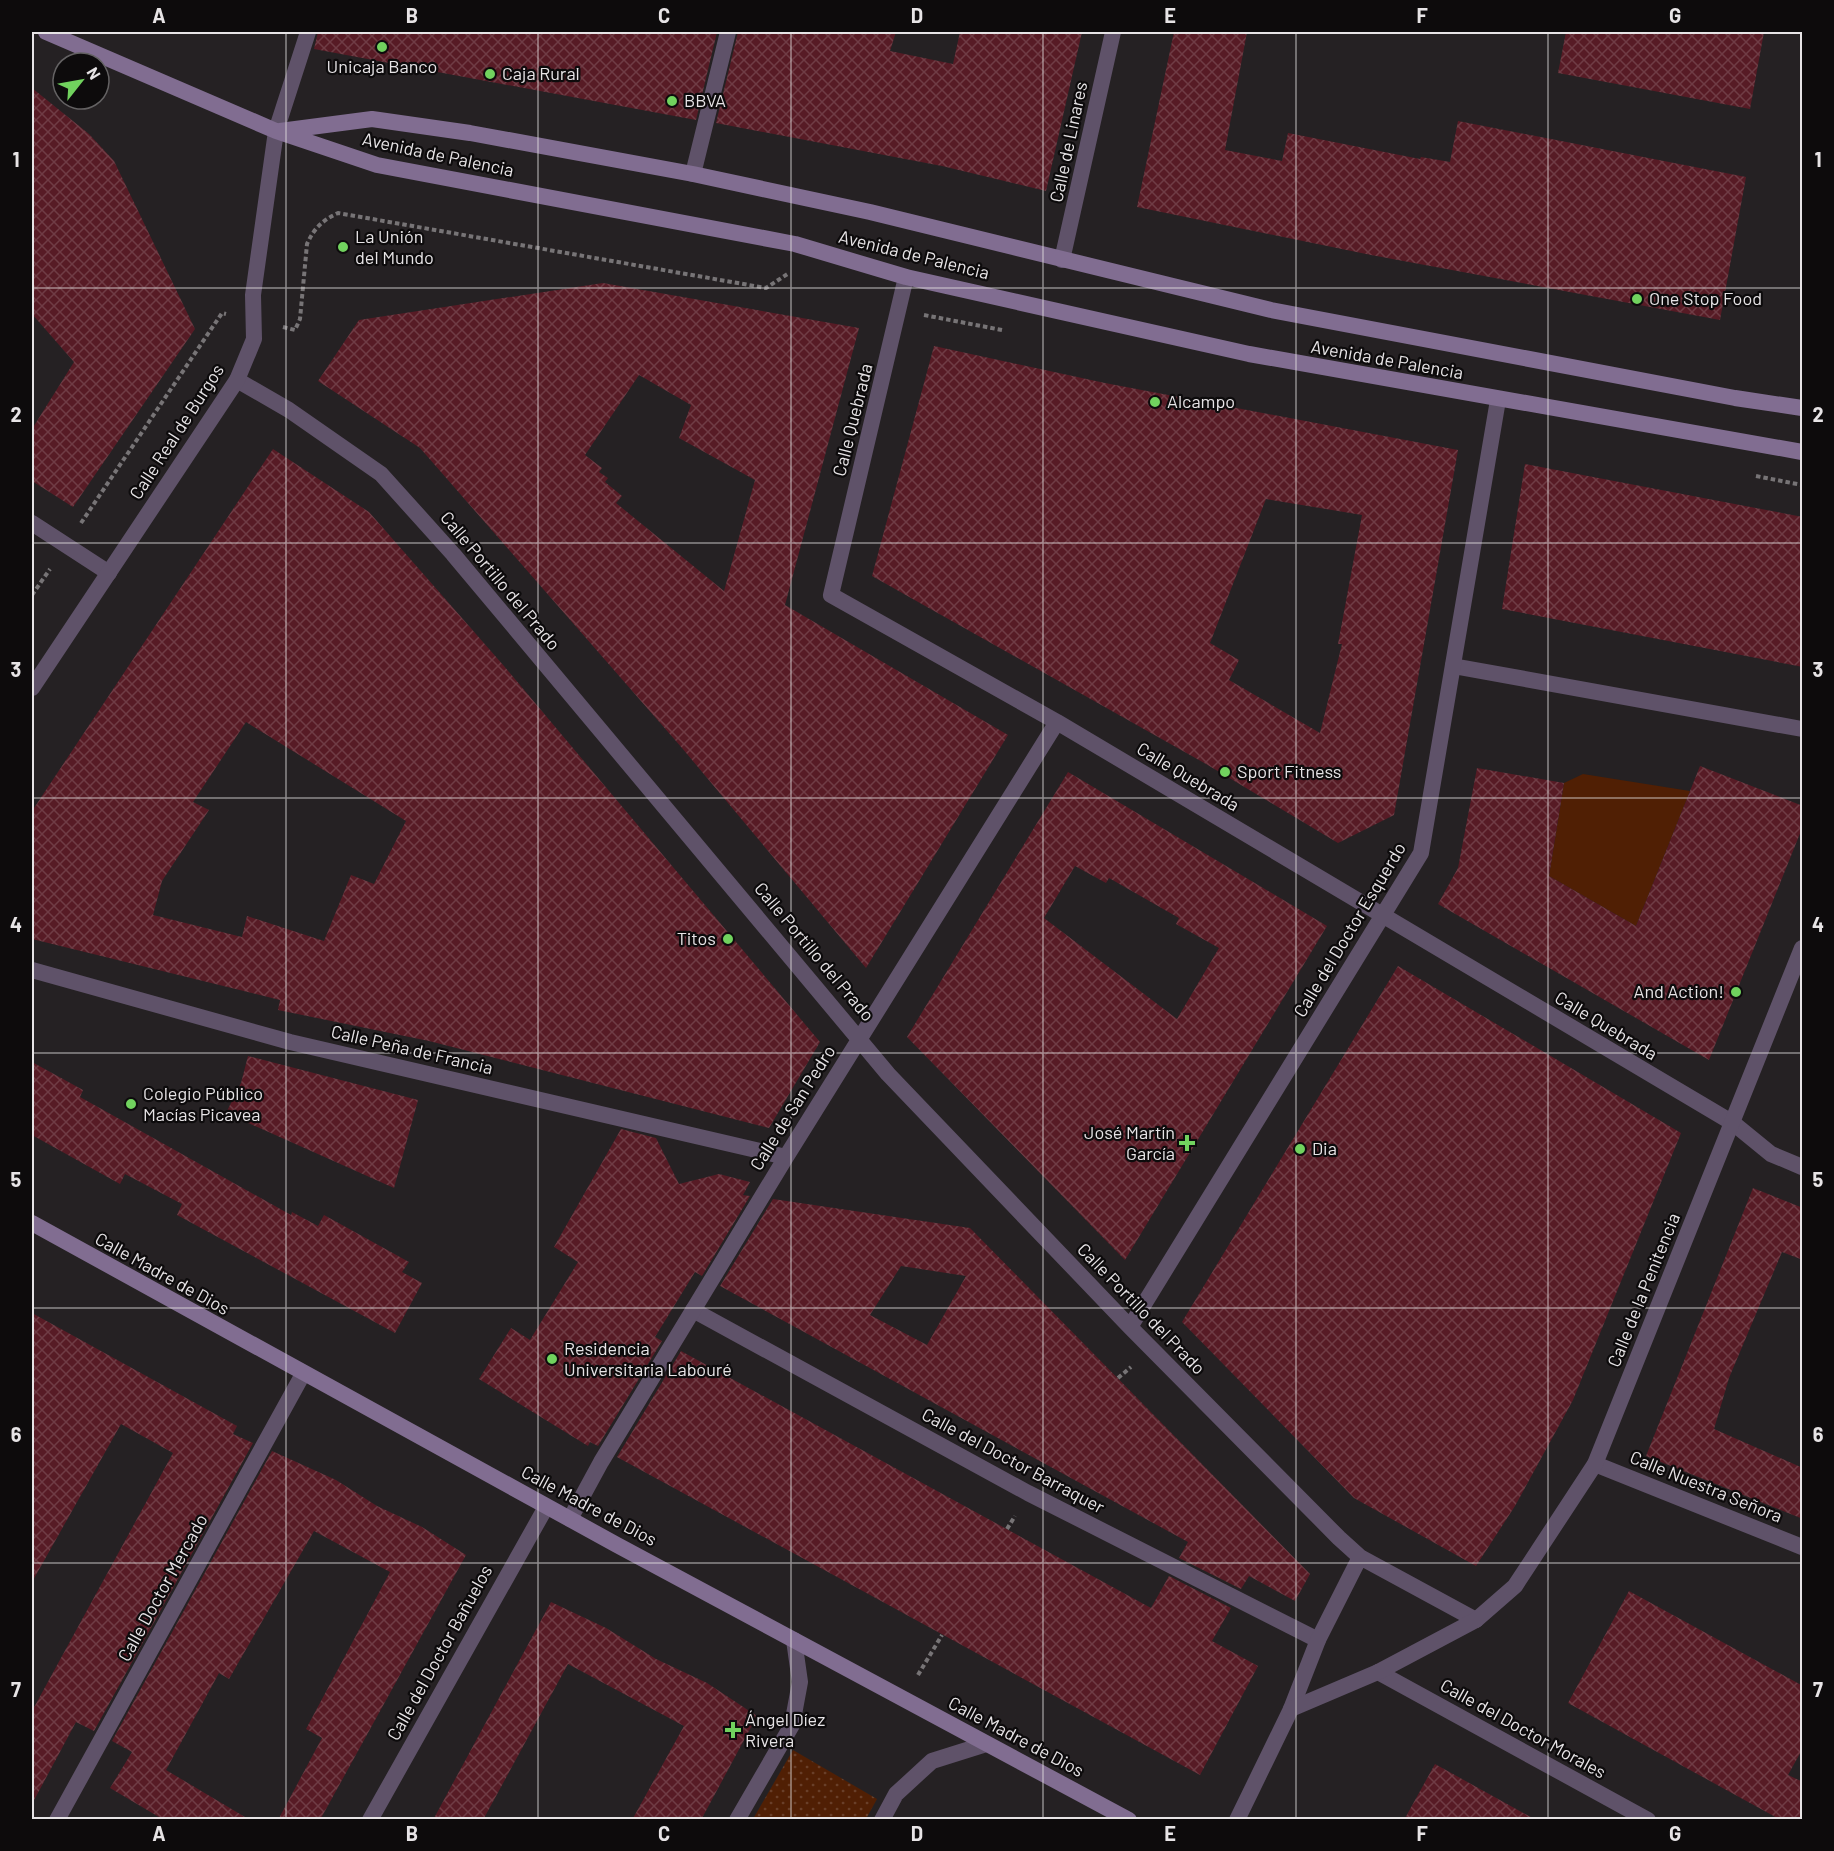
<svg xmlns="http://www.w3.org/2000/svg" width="1834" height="1851" viewBox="0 0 1834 1851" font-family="Barlow,sans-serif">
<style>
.park{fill:#501f04}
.garden{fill:url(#garden-dots)}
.building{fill:url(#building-cross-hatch);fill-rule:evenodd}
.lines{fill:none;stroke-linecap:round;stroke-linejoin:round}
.path{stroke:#777476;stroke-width:4;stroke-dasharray:4.5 3;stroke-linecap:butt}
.pedestrian{stroke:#5f5269;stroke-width:16}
.minor{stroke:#5f5269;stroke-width:16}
.tertiary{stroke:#5f5269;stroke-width:16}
.secondary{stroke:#816d91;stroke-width:16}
.grid{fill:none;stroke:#e7e4e6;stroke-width:1.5;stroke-opacity:0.55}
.poi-dot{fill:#71d25e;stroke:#0d0b0c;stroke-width:2}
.labels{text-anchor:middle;stroke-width:4.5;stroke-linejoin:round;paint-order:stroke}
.poi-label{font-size:18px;fill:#e7e4e6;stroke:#0d0b0c;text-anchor:start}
.street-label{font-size:18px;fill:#e7e4e6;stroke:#0d0b0c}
.neatline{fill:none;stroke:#e7e4e6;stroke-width:2}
.grid-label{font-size:20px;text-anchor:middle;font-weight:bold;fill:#e7e4e6}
</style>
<defs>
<pattern id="garden-dots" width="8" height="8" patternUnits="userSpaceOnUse" patternTransform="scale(1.5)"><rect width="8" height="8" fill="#501f04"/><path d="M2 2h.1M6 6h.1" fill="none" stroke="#693f29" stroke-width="1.8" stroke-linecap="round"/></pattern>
<pattern id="building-cross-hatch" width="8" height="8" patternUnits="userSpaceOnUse" patternTransform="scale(1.5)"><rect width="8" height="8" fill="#571b25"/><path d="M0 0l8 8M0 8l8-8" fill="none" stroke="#6f3c45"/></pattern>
</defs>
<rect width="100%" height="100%" fill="#252123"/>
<path class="park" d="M 1583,774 L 1690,791 L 1636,926 L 1549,876 L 1564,783 Z"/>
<path class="garden" d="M 793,1750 L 877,1799 L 866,1819 L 753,1819 Z"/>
<path class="building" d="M 318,32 L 717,32 L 696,120 L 314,49 Z
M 738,32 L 896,32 L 890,51 L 953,64 L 960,32 L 1082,32 L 1046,191 L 942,166 L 716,123 Z
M 1174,32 L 1247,32 L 1225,150 L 1282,161 L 1288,133 L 1420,159 L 1421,157 L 1450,162 L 1458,121 L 1746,177 L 1720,320 L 1371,255 L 1137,207 Z
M 1566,32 L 1764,32 L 1750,109 L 1558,73 Z
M 32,88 L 89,134 L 114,161 L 195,329 L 73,507 L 32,481 L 32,429 L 74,362 L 32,314 Z
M 603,283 L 859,328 L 785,605 L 1008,735 L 866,968 L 682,748 L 420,448 L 318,381 L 359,320 ZM 639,375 L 691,405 L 679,438 L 755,480 L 724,591 L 616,503 L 622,496 L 605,482 L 608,478 L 599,472 L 602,468 L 585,455 Z
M 934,346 L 1105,383 L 1458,450 L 1394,815 L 1338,843 L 1206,764 L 872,576 ZM 1266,499 L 1362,515 L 1338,644 L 1342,644 L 1320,733 L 1229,680 L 1239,660 L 1210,643 Z
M 273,449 L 369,512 L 504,666 L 820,1042 L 769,1128 L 429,1041 L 278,1010 L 280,1000 L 32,939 L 32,811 ZM 246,722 L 406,821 L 374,884 L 351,875 L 324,941 L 247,916 L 242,937 L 153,915 L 162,881 L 209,810 L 193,802 Z
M 1525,464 L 1803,517 L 1803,667 L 1502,609 Z
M 1700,766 L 1803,806 L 1803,826 L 1709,1060 L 1438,904 L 1458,868 L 1477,768 L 1564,783 L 1549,876 L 1636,926 Z
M 1068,772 L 1327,926 L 1125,1260 L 907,1037 ZM 1075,866 L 1106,883 L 1109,878 L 1179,918 L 1176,924 L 1219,948 L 1177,1019 L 1044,918 Z
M 1398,966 L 1681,1133 L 1573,1400 L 1515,1506 L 1476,1566 L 1354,1498 L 1182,1322 Z
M 248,1056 L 418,1100 L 394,1188 L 226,1113 L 241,1083 Z
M 32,1062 L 83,1090 L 80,1097 L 291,1215 L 292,1212 L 318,1226 L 324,1215 L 409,1262 L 402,1272 L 422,1283 L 395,1333 L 177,1215 L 182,1204 L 125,1174 L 120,1184 L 32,1135 Z
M 621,1129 L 656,1138 L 679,1184 L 719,1174 L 750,1182 L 743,1195 L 750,1196 L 702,1276 L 695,1272 L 655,1337 L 662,1341 L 598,1446 L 590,1442 L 588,1446 L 479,1379 L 511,1328 L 530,1340 L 578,1262 L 554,1247 Z
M 1753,1188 L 1803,1208 L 1803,1260 L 1782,1252 L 1729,1378 L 1714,1429 L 1803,1468 L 1803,1519 L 1646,1456 Z
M 773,1199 L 970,1228 L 1310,1574 L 1295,1601 L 1249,1576 L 1241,1589 L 1179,1558 L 1188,1542 L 720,1286 ZM 901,1266 L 966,1276 L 927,1345 L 870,1315 Z
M 32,1313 L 237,1426 L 233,1434 L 253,1443 L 94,1731 L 76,1722 L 32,1804 L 32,1711 L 173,1453 L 121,1424 L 32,1582 Z
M 681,1351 L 1151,1608 L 1169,1576 L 1231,1608 L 1212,1641 L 1258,1666 L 1200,1775 L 617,1457 Z
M 272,1451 L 336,1480 L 377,1506 L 422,1527 L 466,1555 L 320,1820 L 278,1820 L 322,1738 L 306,1729 L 390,1572 L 314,1531 L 229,1679 L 219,1673 L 166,1770 L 250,1820 L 164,1820 L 110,1788 L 132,1752 L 112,1741 Z
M 1629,1591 L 1803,1686 L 1803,1748 L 1788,1775 L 1803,1782 L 1803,1820 L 1781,1820 L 1568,1703 Z
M 551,1602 L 606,1628 L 656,1659 L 707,1683 L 757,1716 L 701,1820 L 632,1820 L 684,1726 L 568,1664 L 483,1820 L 433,1820 Z
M 1435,1764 L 1536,1820 L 1404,1820 Z"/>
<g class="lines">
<path class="path" d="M 924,315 L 1002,330
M 283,327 L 295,330 L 300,319 L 307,244 C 314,228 323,220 338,213 L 766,288 L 789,273
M 1756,476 L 1802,485
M 81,523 L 222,313 L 226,314
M 32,595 L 50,569
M 1118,1378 L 1131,1367
M 1007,1529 L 1015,1516
M 918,1675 L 942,1635"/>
<path class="pedestrian" d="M 1453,666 L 1802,729
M 693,1310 L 1028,1493 L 1318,1640
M 1378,1672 L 1648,1820"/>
<path class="minor" d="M 693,174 L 728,32
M 1062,260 L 1113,32
M 906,277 L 831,595 L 1057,722 L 1733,1123 L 1771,1154 L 1802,1167
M 237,380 L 289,410 L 381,474 L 453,554 L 888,1074 L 1130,1327 L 1339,1538 L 1360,1557 L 1476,1620
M 32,523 L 109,573
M 32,970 L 290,1042 L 786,1157
M 1130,1327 L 1421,853 L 1498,400
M 1595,1464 L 1802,1547
M 570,1519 L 601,1462 L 786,1157 L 1057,722
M 1291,1709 L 1318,1640 L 1360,1557
M 57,1820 L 303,1374
M 370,1820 L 546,1507
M 737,1820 L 792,1725 L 800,1682 L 794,1640
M 882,1820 L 896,1794 L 932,1761 L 986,1744"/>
<path class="tertiary" d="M 32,688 L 237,380 L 254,339 L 253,295 L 276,131 L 308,32
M 1237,1820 L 1291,1709 L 1378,1672 L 1476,1620 L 1515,1586 L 1595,1464 L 1802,948"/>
<path class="secondary" d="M 46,32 L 276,131 L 377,165 L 795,244 L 906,277 L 1249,354 L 1802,452
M 280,131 L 372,119 L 470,133 L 693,174 L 870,212 L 1271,310 L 1735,398 L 1802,408
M 32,1223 L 617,1545 L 1129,1820"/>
</g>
<path class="grid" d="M 286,32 L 286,1820M 538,32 L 538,1820M 791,32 L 791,1820M 1043,32 L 1043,1820M 1296,32 L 1296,1820M 1548,32 L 1548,1820M 32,288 L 1802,288M 32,543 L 1802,543M 32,798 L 1802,798M 32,1053 L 1802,1053M 32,1308 L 1802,1308M 32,1563 L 1802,1563"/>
<g class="poi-dot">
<circle cx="382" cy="47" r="6"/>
<circle cx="490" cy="74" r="6"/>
<circle cx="672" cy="101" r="6"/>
<circle cx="343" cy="247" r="6"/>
<circle cx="1637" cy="299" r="6"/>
<circle cx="1155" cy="402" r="6"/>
<circle cx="1225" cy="772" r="6"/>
<circle cx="728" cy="939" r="6"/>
<circle cx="1736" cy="992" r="6"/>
<circle cx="131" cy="1104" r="6"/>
<path d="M1184 1134h6v6h6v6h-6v6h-6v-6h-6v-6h6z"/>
<circle cx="1300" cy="1149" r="6"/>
<circle cx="552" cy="1359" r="6"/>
<path d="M730 1721h6v6h6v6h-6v6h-6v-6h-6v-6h6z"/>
</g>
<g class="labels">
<g class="poi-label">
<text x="382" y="73" text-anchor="middle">Unicaja Banco</text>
<text x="502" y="80">Caja Rural</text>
<text x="684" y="107">BBVA</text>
<text x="355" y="243">La Unión<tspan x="355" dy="21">del Mundo</tspan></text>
<text x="1649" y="305">One Stop Food</text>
<text x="1167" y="408">Alcampo</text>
<text x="1237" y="778">Sport Fitness</text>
<text x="716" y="945" text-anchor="end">Titos</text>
<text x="1724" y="998" text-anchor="end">And Action!</text>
<text x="143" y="1100">Colegio Público<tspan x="143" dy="21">Macías Picavea</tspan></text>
<text x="1175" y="1139" text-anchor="end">José Martín<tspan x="1175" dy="21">García</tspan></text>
<text x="1312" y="1155">Dia</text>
<text x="564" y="1355">Residencia<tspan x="564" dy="21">Universitaria Labouré</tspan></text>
<text x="745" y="1726">Ángel Díez<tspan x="745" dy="21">Rivera</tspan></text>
</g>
<g class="street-label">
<text transform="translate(1069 142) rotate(-78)" y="6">Calle de Linares</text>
<text transform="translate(438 155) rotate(12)" y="6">Avenida de Palencia</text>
<text transform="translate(914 255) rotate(14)" y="6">Avenida de Palencia</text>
<text transform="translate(1387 360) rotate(10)" y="6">Avenida de Palencia</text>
<text transform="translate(853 420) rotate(-76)" y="6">Calle Quebrada</text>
<text transform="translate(177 432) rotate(-57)" y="6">Calle Real de Burgos</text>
<text transform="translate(500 581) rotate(50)" y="6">Calle Portillo del Prado</text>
<text transform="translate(1188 777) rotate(31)" y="6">Calle Quebrada</text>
<text transform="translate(1350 930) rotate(-59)" y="6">Calle del Doctor Esquerdo</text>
<text transform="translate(814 952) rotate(50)" y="6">Calle Portillo del Prado</text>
<text transform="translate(1606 1026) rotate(31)" y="6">Calle Quebrada</text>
<text transform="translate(412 1050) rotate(13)" y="6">Calle Peña de Francia</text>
<text transform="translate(793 1108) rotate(-58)" y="6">Calle de San Pedro</text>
<text transform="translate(162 1274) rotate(29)" y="6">Calle Madre de Dios</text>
<text transform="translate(1644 1290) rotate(-68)" y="6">Calle de la Penitencia</text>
<text transform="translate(1141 1309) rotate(46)" y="6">Calle Portillo del Prado</text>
<text transform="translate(1013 1461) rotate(28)" y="6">Calle del Doctor Barraquer</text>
<text transform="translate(1706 1487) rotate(22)" y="6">Calle Nuestra Señora</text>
<text transform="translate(589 1506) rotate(28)" y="6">Calle Madre de Dios</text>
<text transform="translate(163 1588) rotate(-61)" y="6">Calle Doctor Mercado</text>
<text transform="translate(440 1653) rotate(-61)" y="6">Calle del Doctor Bañuelos</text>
<text transform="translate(1523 1729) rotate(29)" y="6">Calle del Doctor Morales</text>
<text transform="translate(1016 1737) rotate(28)" y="6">Calle Madre de Dios</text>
</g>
</g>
<rect width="1834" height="1851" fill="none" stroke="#0d0b0c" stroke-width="66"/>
<g transform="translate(81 81) rotate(59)"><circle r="28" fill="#0d0b0c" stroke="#646263" stroke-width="1.5"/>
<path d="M0-4.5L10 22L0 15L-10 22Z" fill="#71d25e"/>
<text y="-9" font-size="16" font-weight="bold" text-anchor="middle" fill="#e7e4e6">N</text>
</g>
<rect x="33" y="33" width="1768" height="1785" class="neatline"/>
<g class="grid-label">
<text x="159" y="23">A</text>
<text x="412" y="23">B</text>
<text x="664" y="23">C</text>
<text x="917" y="23">D</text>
<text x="1170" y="23">E</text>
<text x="1422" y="23">F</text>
<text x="1675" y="23">G</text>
<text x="16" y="167">1</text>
<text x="1818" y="167">1</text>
<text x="16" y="422">2</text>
<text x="1818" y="422">2</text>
<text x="16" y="677">3</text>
<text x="1818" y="677">3</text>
<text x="16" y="932">4</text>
<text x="1818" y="932">4</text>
<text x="16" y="1187">5</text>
<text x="1818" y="1187">5</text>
<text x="16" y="1442">6</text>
<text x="1818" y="1442">6</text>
<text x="16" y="1697">7</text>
<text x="1818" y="1697">7</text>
<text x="159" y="1841">A</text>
<text x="412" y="1841">B</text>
<text x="664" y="1841">C</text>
<text x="917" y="1841">D</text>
<text x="1170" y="1841">E</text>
<text x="1422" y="1841">F</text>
<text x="1675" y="1841">G</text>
</g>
</svg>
